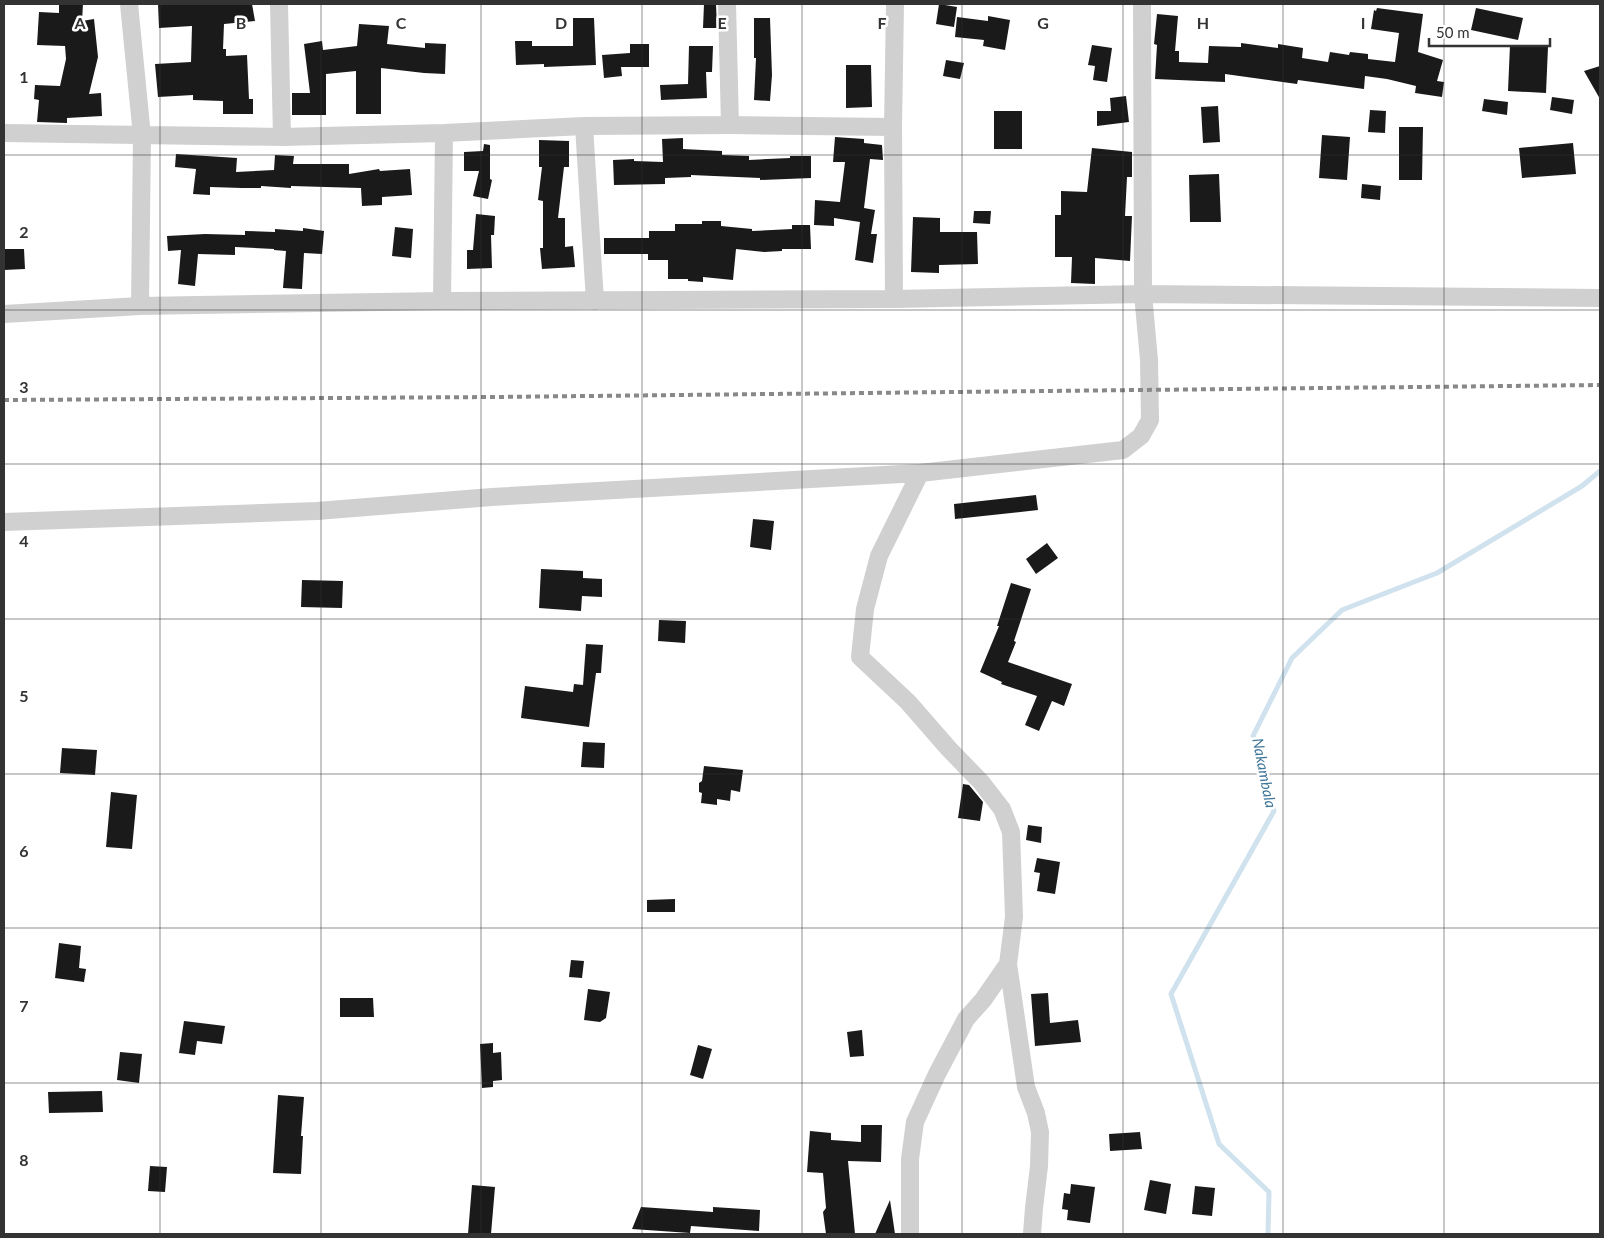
<svg xmlns="http://www.w3.org/2000/svg" width="1604" height="1238" viewBox="0 0 1604 1238" font-family="Lato,sans-serif">
<style>
.lines{fill:none;stroke-linecap:round;stroke-linejoin:round}
.stream{stroke:#cfe2ee;stroke-width:5}
.building{fill:#1a1a1a}
.street{stroke:#d0d0d0;stroke-width:18}
.rail{stroke:#888;stroke-width:4;stroke-dasharray:5 4;stroke-linecap:butt}
.grid{fill:none;stroke:#333;stroke-width:1;stroke-opacity:0.55}
.labels{text-anchor:middle;stroke-width:5;stroke-linejoin:round;paint-order:stroke}
.water-label{font-size:15px;font-style:italic;fill:#3f7597;stroke:#fff}
.grid-label{font-size:16px;text-anchor:middle;font-weight:bold;fill:#333;stroke:#fff;stroke-width:5;stroke-linejoin:round;paint-order:stroke}
</style>
<rect width="100%" height="100%" fill="#fff"/>
<g class="lines">
<path class="stream" d="M 1268,1234 L 1269,1192 L 1219,1144 L 1171,994 L 1274,811 L 1253,736 L 1292,658 L 1342,610 L 1437,573 L 1582,486 L 1600,471"/>
</g>
<path class="building" d="M 59,4 L 83,4 L 82,21 L 94,19 L 98,57 L 89,94 L 101,93 L 102,116 L 67,118 L 67,123 L 37,122 L 39,100 L 34,99 L 35,85 L 60,86 L 66,59 L 65,46 L 37,45 L 39,12 L 59,13 Z
M 158,4 L 252,4 L 255,21 L 224,24 L 223,49 L 226,49 L 226,56 L 247,55 L 249,99 L 253,99 L 253,114 L 223,114 L 223,101 L 193,100 L 193,95 L 158,97 L 155,64 L 191,62 L 192,26 L 159,28 Z
M 704,4 L 716,4 L 717,28 L 703,28 Z
M 939,4 L 957,7 L 954,27 L 936,24 Z
M 1377,8 L 1423,14 L 1418,52 L 1443,60 L 1437,81 L 1444,82 L 1442,97 L 1415,93 L 1416,86 L 1387,79 L 1365,76 L 1364,89 L 1298,80 L 1297,84 L 1225,74 L 1225,82 L 1155,79 L 1157,45 L 1154,44 L 1157,14 L 1178,16 L 1175,51 L 1179,51 L 1179,62 L 1208,63 L 1209,46 L 1241,47 L 1241,43 L 1278,48 L 1278,44 L 1303,48 L 1302,58 L 1328,62 L 1330,52 L 1349,55 L 1350,52 L 1368,54 L 1368,59 L 1395,62 L 1399,33 L 1371,29 L 1374,10 L 1376,11 Z
M 1476,8 L 1523,18 L 1518,40 L 1471,30 Z
M 988,16 L 1010,20 L 1005,50 L 983,46 L 984,40 L 955,37 L 957,17 L 988,21 Z
M 573,18 L 594,18 L 596,65 L 544,67 L 544,64 L 516,65 L 515,41 L 532,41 L 532,46 L 573,46 Z
M 754,18 L 770,18 L 772,75 L 770,101 L 754,100 L 756,58 L 754,58 Z
M 359,24 L 389,26 L 387,44 L 425,48 L 425,43 L 446,44 L 445,74 L 424,73 L 381,68 L 381,114 L 356,114 L 356,71 L 326,74 L 326,115 L 292,115 L 292,93 L 310,93 L 304,44 L 322,41 L 323,50 L 357,46 Z
M 630,44 L 649,44 L 649,67 L 621,67 L 622,76 L 604,78 L 602,55 L 630,53 Z
M 1092,45 L 1112,48 L 1107,82 L 1093,80 L 1095,66 L 1088,65 Z
M 1510,45 L 1548,47 L 1546,93 L 1508,91 Z
M 689,46 L 713,46 L 712,72 L 706,72 L 707,98 L 661,100 L 660,85 L 688,84 Z
M 946,60 L 964,63 L 960,79 L 943,76 Z
M 846,65 L 871,65 L 872,107 L 846,108 Z
M 1600,66 L 1600,99 L 1584,71 Z
M 1126,96 L 1129,122 L 1097,126 L 1097,111 L 1111,111 L 1110,98 Z
M 1552,97 L 1574,100 L 1572,114 L 1550,110 Z
M 1484,99 L 1508,102 L 1507,115 L 1482,111 Z
M 1218,106 L 1220,142 L 1203,143 L 1201,107 Z
M 1370,110 L 1386,111 L 1385,133 L 1368,132 Z
M 994,111 L 1022,111 L 1022,149 L 994,149 Z
M 1399,127 L 1423,127 L 1422,180 L 1399,180 Z
M 1322,135 L 1350,137 L 1347,180 L 1319,178 Z
M 835,137 L 864,139 L 864,143 L 882,145 L 883,160 L 870,159 L 864,208 L 875,210 L 871,234 L 877,234 L 873,263 L 855,260 L 860,222 L 834,218 L 834,226 L 814,225 L 815,200 L 840,202 L 845,162 L 833,162 Z
M 683,138 L 683,149 L 722,151 L 722,155 L 749,156 L 749,160 L 790,158 L 790,156 L 811,156 L 811,178 L 760,180 L 760,178 L 691,175 L 691,177 L 665,178 L 665,184 L 614,185 L 613,160 L 634,159 L 634,161 L 663,162 L 662,139 Z
M 539,140 L 569,141 L 569,167 L 564,167 L 558,218 L 565,218 L 565,247 L 573,246 L 575,267 L 542,269 L 540,248 L 543,248 L 543,201 L 538,200 L 542,167 L 539,167 Z
M 1573,143 L 1576,174 L 1522,178 L 1519,148 Z
M 484,144 L 490,145 L 490,179 L 492,180 L 488,199 L 473,196 L 479,171 L 464,171 L 464,152 L 483,151 Z
M 1092,148 L 1132,152 L 1132,177 L 1127,177 L 1125,216 L 1132,216 L 1130,261 L 1095,258 L 1095,284 L 1071,283 L 1072,257 L 1055,257 L 1055,215 L 1061,215 L 1061,191 L 1087,192 Z
M 176,154 L 237,158 L 236,172 L 274,170 L 275,155 L 294,156 L 293,164 L 349,164 L 349,174 L 379,169 L 380,171 L 410,169 L 412,195 L 382,197 L 382,205 L 362,206 L 361,188 L 291,186 L 291,188 L 261,186 L 261,188 L 242,188 L 210,187 L 210,195 L 193,194 L 196,169 L 175,167 Z
M 1219,174 L 1221,222 L 1190,222 L 1189,175 Z
M 1362,184 L 1381,186 L 1380,200 L 1361,198 Z
M 974,211 L 991,211 L 990,224 L 973,223 Z
M 476,214 L 495,216 L 494,235 L 491,235 L 492,268 L 467,269 L 467,250 L 473,250 Z
M 913,217 L 940,218 L 940,232 L 977,232 L 978,264 L 939,265 L 939,273 L 911,272 Z
M 702,221 L 721,221 L 721,226 L 752,229 L 752,231 L 792,229 L 792,225 L 810,225 L 811,249 L 782,249 L 782,251 L 764,252 L 736,249 L 733,280 L 703,277 L 703,282 L 688,281 L 688,279 L 668,279 L 668,260 L 648,260 L 648,254 L 604,254 L 604,238 L 649,238 L 649,231 L 675,231 L 675,224 L 702,224 Z
M 395,227 L 413,229 L 411,258 L 392,256 Z
M 303,228 L 324,231 L 322,254 L 304,253 L 302,289 L 283,288 L 286,251 L 274,250 L 274,249 L 235,247 L 235,255 L 198,254 L 195,286 L 178,284 L 181,250 L 168,251 L 167,236 L 205,234 L 245,235 L 245,231 L 275,232 L 275,229 L 303,231 Z
M 4,249 L 24,249 L 25,269 L 4,270 Z
M 1036,495 L 1038,510 L 955,519 L 954,504 Z
M 753,519 L 774,521 L 771,550 L 750,547 Z
M 1047,543 L 1058,558 L 1036,574 L 1026,559 Z
M 541,569 L 583,571 L 583,578 L 602,579 L 602,597 L 582,596 L 581,611 L 539,608 Z
M 302,580 L 343,581 L 342,608 L 301,607 Z
M 1011,583 L 1031,589 L 1014,641 L 1016,642 L 1008,662 L 1072,684 L 1064,706 L 1052,701 L 1039,731 L 1025,725 L 1037,696 L 1001,684 L 1002,682 L 980,672 L 999,626 L 997,626 Z
M 659,620 L 686,621 L 685,643 L 658,641 Z
M 586,644 L 603,645 L 601,673 L 596,673 L 589,727 L 521,718 L 525,686 L 573,692 L 574,684 L 583,685 Z
M 583,742 L 605,743 L 604,768 L 581,767 Z
M 62,748 L 97,750 L 95,775 L 60,773 Z
M 704,766 L 743,770 L 740,792 L 731,790 L 730,801 L 717,799 L 717,805 L 701,803 L 702,793 L 699,792 L 699,783 L 702,781 Z
M 963,784 L 969,785 L 983,802 L 980,821 L 958,818 Z
M 111,792 L 137,795 L 132,849 L 106,847 Z
M 1028,825 L 1042,827 L 1041,843 L 1026,840 Z
M 1037,858 L 1060,862 L 1055,894 L 1037,891 L 1040,873 L 1034,872 Z
M 675,899 L 675,912 L 647,912 L 647,900 Z
M 59,943 L 81,946 L 79,968 L 86,969 L 84,982 L 55,978 Z
M 571,960 L 584,961 L 582,978 L 569,977 Z
M 588,989 L 610,992 L 606,1018 L 600,1022 L 584,1020 Z
M 1048,993 L 1050,1023 L 1078,1020 L 1081,1042 L 1035,1046 L 1031,994 Z
M 340,998 L 373,998 L 374,1017 L 340,1017 Z
M 184,1021 L 225,1026 L 222,1044 L 197,1041 L 195,1055 L 179,1053 Z
M 862,1030 L 864,1056 L 850,1057 L 847,1032 Z
M 493,1043 L 493,1053 L 501,1052 L 502,1080 L 493,1081 L 493,1087 L 482,1088 L 480,1044 Z
M 698,1045 L 712,1049 L 703,1079 L 690,1075 Z
M 120,1052 L 142,1054 L 139,1083 L 117,1080 Z
M 102,1091 L 103,1112 L 49,1113 L 48,1092 Z
M 278,1095 L 304,1097 L 301,1136 L 303,1136 L 301,1174 L 273,1173 Z
M 861,1125 L 882,1125 L 881,1162 L 848,1161 L 855,1234 L 826,1234 L 823,1212 L 826,1208 L 823,1173 L 807,1172 L 810,1131 L 831,1133 L 831,1140 L 861,1142 Z
M 1140,1132 L 1142,1149 L 1110,1151 L 1109,1134 Z
M 150,1166 L 167,1167 L 165,1192 L 148,1191 Z
M 1150,1180 L 1171,1184 L 1166,1214 L 1144,1210 Z
M 1071,1184 L 1095,1187 L 1090,1223 L 1067,1220 L 1068,1210 L 1062,1209 L 1064,1193 L 1070,1194 Z
M 472,1185 L 495,1187 L 491,1234 L 468,1234 Z
M 1195,1186 L 1215,1188 L 1212,1216 L 1192,1214 Z
M 890,1200 L 895,1234 L 875,1234 Z
M 641,1207 L 713,1212 L 713,1207 L 760,1210 L 759,1231 L 691,1226 L 690,1233 L 632,1229 Z"/>
<g class="lines">
<path class="street" d="M 129,4 L 142,136 L 140,306
M 279,4 L 282,137
M 727,4 L 730,125
M 584,126 L 595,301
M 4,133 L 282,137 L 444,133 L 584,126 L 730,125 L 893,127
M 894,299 L 893,127 L 895,4
M 442,301 L 444,133
M 4,314 L 140,306 L 442,301 L 894,299 L 1143,294 L 1600,298
M 4,522 L 317,511 L 492,497 L 920,473 L 1123,450 L 1141,436 L 1150,420 L 1149,360 L 1143,294 L 1142,4
M 1008,964 L 1026,1087 L 1036,1113 L 1040,1132 L 1039,1166 L 1034,1208 L 1032,1234
M 910,1234 L 910,1159 L 915,1122 L 937,1074 L 966,1019 L 983,1000 L 1008,964 L 1014,917 L 1011,832 L 1002,809 L 981,782 L 949,749 L 908,702 L 860,657 L 865,609 L 879,556 L 920,473"/>
<path class="rail" d="M 4,400 L 495,397 L 1600,385"/>
</g>
<path class="grid" d="M 160,4 L 160,1234M 321,4 L 321,1234M 481,4 L 481,1234M 642,4 L 642,1234M 802,4 L 802,1234M 962,4 L 962,1234M 1123,4 L 1123,1234M 1283,4 L 1283,1234M 1444,4 L 1444,1234M 4,155 L 1600,155M 4,310 L 1600,310M 4,464 L 1600,464M 4,619 L 1600,619M 4,774 L 1600,774M 4,928 L 1600,928M 4,1083 L 1600,1083"/>
<g class="labels">
<g class="water-label">
<text transform="translate(1264 773) rotate(79)" y="5">Nakambala</text>
</g>
</g>
<g class="grid-label">
<text x="80" y="29">A</text>
<text x="241" y="29">B</text>
<text x="401" y="29">C</text>
<text x="561" y="29">D</text>
<text x="722" y="29">E</text>
<text x="882" y="29">F</text>
<text x="1043" y="29">G</text>
<text x="1203" y="29">H</text>
<text x="1363" y="29">I</text>
<text x="24" y="83">1</text>
<text x="24" y="238">2</text>
<text x="24" y="393">3</text>
<text x="24" y="547">4</text>
<text x="24" y="702">5</text>
<text x="24" y="857">6</text>
<text x="24" y="1012">7</text>
<text x="24" y="1166">8</text>
</g>
<rect width="1604" height="1238" fill="none" stroke="#333333" stroke-width="10"/>
<path d="M1429 38v8h121v-8" fill="none" stroke="#333333" stroke-width="2.5"/>
<text x="1436" y="38" font-size="15" fill="#333333" stroke="#ffffff" stroke-width="4" paint-order="stroke">50 m</text>
</svg>
